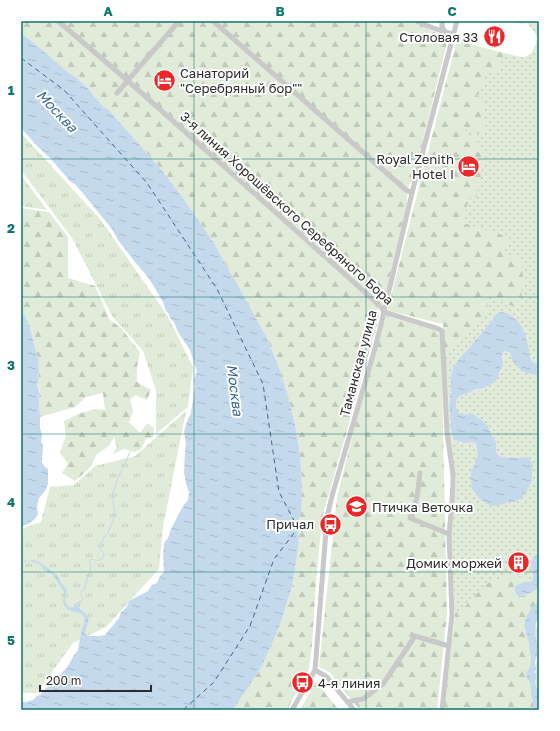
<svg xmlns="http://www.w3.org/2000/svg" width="560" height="731" viewBox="0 0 560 731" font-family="'Golos Text',sans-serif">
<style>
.grass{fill:url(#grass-tufts)}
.forest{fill:url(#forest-firs)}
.park{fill:url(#park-dots)}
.pitch{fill:#e1ebd9}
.water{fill:url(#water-ripples)}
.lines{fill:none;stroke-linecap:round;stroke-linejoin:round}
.stream{stroke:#c4d9ec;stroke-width:1}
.ferry{stroke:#386890;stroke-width:1;stroke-dasharray:5 4;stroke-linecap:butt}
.minor{stroke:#c9c9c9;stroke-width:5}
.grid{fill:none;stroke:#0f766e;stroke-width:1;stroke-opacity:0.55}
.labels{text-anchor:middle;stroke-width:4;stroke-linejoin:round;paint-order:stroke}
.poi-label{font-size:13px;fill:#2c2c2c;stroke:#fff;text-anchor:end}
.street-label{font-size:13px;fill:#2c2c2c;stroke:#fff}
.water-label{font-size:14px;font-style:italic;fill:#386890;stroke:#fff}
.neatline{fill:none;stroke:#0f766e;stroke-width:1.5}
.grid-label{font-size:13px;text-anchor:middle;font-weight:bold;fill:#0f766e}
</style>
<defs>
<pattern id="grass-tufts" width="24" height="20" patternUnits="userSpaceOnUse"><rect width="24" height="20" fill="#e1ebd9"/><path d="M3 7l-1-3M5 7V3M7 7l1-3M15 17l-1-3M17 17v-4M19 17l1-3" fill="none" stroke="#c1caba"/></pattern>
<pattern id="forest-firs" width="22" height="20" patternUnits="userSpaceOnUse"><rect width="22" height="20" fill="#e1ebd9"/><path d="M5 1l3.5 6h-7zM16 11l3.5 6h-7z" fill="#c1caba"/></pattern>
<pattern id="park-dots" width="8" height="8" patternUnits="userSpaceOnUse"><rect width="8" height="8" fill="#e1ebd9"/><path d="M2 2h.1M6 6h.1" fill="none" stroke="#c1caba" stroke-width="1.8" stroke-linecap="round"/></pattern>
<pattern id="water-ripples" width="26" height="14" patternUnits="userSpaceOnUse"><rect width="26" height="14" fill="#c4d9ec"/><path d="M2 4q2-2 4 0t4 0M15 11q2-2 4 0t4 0" fill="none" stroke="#a9bacb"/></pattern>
</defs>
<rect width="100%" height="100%" fill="#fff"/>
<path class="grass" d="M 21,133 L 100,219 L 167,315 L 193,367 L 188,407 L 156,434 L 156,391 L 143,351 L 112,316 L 72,238 L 21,170 Z
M 21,175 L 47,210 L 21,206 Z
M 186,411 L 163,527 L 159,569 L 106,627 L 73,643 L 37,693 L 21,693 L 21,529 L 41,522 L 50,487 L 74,485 L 95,466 L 135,456 Z"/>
<path class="forest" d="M 21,21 L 421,21 C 423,24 425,27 428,29 C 437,34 448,33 446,47 L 413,180 L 409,185 L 407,197 L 407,204 L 384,302 L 378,308 L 379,318 L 322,518 L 316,584 L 312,645 L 309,669 L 287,710 L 233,710 L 261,668 L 279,628 L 292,587 L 299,543 L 298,537 L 302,485 L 300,453 L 295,423 L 288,395 L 278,365 L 266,336 L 214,243 L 183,198 L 161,169 L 108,109 L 104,107 L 93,95 L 92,92 L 78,79 L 64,69 L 39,47 L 21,33 Z
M 537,22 L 539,364 L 492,320 L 461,356 L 457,362 L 445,359 L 443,324 L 390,311 L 388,308 L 456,43 L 459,41 L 523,58 C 532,56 540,42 536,34 C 535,32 533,30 532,29 Z
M 21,208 L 49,212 L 68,237 L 68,278 L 95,286 L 110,320 L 121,328 L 140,352 L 137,367 L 137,382 L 151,390 L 147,400 L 135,395 L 130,400 L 133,411 L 129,422 L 140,433 L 147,423 L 154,428 L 153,437 L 146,439 L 141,449 L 134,452 L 124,449 L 113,454 L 117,447 L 114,437 L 109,446 L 97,454 L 89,469 L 75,481 L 62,473 L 68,464 L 60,452 L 66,436 L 64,421 L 78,414 L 94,409 L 105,410 L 103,393 L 86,397 L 75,407 L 40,417 L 39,403 L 40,392 L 37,385 L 39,375 L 38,368 L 39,362 L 29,325 L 21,308 Z
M 387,316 L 440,332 L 441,334 L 447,613 L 437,710 L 360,710 L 329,672 L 319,667 L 337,497 L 382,318 Z
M 513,363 L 538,374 L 539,374 L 539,552 L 532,582 C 523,583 521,582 515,590 L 516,595 C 517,595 518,596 519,596 C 524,597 536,590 539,587 L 539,601 L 537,602 L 528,616 L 525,621 L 524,626 L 528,639 L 531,659 L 530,667 L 526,673 L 527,679 L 530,682 L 531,696 L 534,705 L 533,710 L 444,710 L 455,615 L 451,533 L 454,509 L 456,481 L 453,463 L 469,563 L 525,495 Z
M 539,627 L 539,691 L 535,685 L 535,681 L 537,676 C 535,671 536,663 537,657 C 538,653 537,643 536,638 C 536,635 534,633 535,629 Z
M 316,682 L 339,710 L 300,710 Z"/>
<path class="park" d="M 513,21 L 539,21 L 539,364 L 534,363 L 532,361 L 525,333 L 497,313 C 490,324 480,335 472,344 C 464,354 454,362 451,374 C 450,380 451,385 451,390 C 451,394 449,398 449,402 C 448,407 450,412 450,417 C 450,425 449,435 455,440 C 461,446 469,440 475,443 L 478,456 C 476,459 476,461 475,464 C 473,468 471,471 471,475 C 471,486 479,501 490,505 C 494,506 500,504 504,503 C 508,501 512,503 516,502 C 524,499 531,485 533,477 C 533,470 534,462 528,457 C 522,458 505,458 500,456 C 497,454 497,453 496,451 L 496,442 L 492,436 L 488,426 L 482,420 L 470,414 L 463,416 C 459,414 457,411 456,406 C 454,393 472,392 481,389 C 487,388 492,384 496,379 C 500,376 502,367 503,362 C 504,358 501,355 504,351 L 510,353 C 512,360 525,374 533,375 C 536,375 536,375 539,374 L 539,552 C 536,555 532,559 531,563 C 529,570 537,572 532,582 L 513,573 L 486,584 L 467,604 L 461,612 L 456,612 L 455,614 L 451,533 L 454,509 L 456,481 L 450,444 L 444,350 L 446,351 L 451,350 L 489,310 L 487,308 L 489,296 L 517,308 L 519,301 L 521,299 L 523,280 L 522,258 L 504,254 L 510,237 L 463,223 L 469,198 L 475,199 L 480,183 L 484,152 L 474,136 L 465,134 L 467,127 L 480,134 L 486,128 L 482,112 L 485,102 L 485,99 L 477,96 L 488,71 L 498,74 L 504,53 C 509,54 520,58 525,57 C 532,56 538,42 537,36 C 535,31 530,27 527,23 L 521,24 Z"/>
<path class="pitch" d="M 353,671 L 359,679 L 345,691 L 339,683 Z"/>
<path class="water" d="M 21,33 L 39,47 L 64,69 L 78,79 L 92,92 L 93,95 L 104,107 L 108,109 L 161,169 L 183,198 L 214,243 L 266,336 L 278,365 L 288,395 L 295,424 L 300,453 L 302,485 L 301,514 C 297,522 298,534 299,543 L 292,587 L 279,628 L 261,668 L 233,710 L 21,710 L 21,702 L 26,702 L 33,700 L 37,696 L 40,695 L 45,689 L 52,684 L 68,666 L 74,655 L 78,650 L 82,628 L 85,620 L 84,617 L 80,613 L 71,611 L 67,609 L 64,605 L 63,601 L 64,592 L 53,575 L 43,569 L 40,564 L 30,561 L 26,562 L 21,560 L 21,559 L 27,561 L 33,560 L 40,562 L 57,575 L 62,584 L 67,590 L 65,601 L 69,607 C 75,608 74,606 77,603 C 80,600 81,601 83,598 L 84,598 L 77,606 L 86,614 L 89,618 L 85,634 L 86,636 L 100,636 L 105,635 L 119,618 L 121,612 L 126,608 L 129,601 L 148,591 L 152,585 L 157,583 L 160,576 L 164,572 L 163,555 L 164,543 L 168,538 L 171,529 L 183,506 L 188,500 L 189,492 L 186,483 L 184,473 L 185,452 L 186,444 L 184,432 L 186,424 L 191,413 L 195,386 L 194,380 L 197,371 L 190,350 L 178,332 L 174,322 L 170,318 L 169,314 L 166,311 L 163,302 L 155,288 L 147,276 L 135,262 L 118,240 L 112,229 L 76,185 L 70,181 L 50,158 L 37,146 L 21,128 Z
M 21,308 L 29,325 L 39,362 C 38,371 40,377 37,385 L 40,394 L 39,403 L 40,416 L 40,428 L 42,435 L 41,442 L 43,445 L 42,462 L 44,466 L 48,469 L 48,484 L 45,491 L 39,498 L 37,506 L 38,514 L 35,519 L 28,524 L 21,527 Z
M 501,312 C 515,314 525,328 527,342 C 529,348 529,355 532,361 L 534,363 L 539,364 L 539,374 C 532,376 520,371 515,365 C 513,362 511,356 510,353 L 504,351 C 501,355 503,358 503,363 C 502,367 499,376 496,380 C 492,384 486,388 480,389 C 479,390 478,389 477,389 C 475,390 473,391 471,392 C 468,393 465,393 462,395 C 453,399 455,409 461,415 L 472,414 L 482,420 L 488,426 L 492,436 L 496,442 L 496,451 C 497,453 497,454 500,456 C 505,458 522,458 528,457 L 532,463 L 532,480 L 527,491 L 521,499 L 515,502 L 509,502 L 500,505 L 492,506 L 487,504 L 481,500 L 472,489 L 471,481 L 471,471 L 475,464 L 475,460 L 478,456 L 476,445 L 475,443 L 473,442 L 463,443 L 454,440 C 449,430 451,425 450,414 C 448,403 450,400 451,390 C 451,384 450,380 451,374 C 454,362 464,354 472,344 C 480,335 490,324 497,313 Z
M 539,552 L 539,587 C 534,592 525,596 518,596 C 515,594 514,589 516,586 L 524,582 L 531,582 C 537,572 529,571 531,563 C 532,559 536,555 539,552 Z
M 539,601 L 539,617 L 536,623 L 535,632 L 537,644 L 537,656 L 535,661 L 536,669 L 535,672 L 537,676 L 535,681 L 535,685 L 539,691 L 539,710 L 533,710 L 534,705 L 531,696 L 530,682 L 527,679 L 526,673 L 530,667 L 531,659 L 528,639 L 524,626 C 525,617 532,606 539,601 Z"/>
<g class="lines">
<path class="stream" d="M 83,598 C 79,594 80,592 84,590 L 85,586 L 87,581 L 87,576 C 93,572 90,566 90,560 L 91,559 C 97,561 104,562 104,553 L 101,550 L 100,548 L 101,545 L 104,537 L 108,533 L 115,514 L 113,502 L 113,493 L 117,480 L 130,452"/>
<path class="ferry" d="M 21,58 L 64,90 L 147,183 L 217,289 L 263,384 L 279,492 L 298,528 L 274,559 L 250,626 L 214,682 L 183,710"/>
<path class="minor" d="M 58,21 L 128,81 L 357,285 L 381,307 L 384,312 L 439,329 L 442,331 L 447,433 L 453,475 L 453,483 L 452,503 L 449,534 L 452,615 L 442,710
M 213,21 L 406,190 L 412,193
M 417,21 C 429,27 440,31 453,34
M 443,21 C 441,25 442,29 446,32
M 117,93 L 179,21
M 420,473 L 417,498 L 410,518 L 449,534
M 315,670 L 327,677 L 354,710
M 347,702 L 363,699 L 383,684 L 415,636 L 449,646
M 292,710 L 315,670 L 326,531 L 328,513 L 332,496 L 375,348 L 384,312 L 412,193 L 457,21"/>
</g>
<path class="grid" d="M 194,21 L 194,710M 366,21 L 366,710M 21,159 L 539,159M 21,297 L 539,297M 21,434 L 539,434M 21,572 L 539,572"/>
<defs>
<symbol id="restaurant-disc" viewBox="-11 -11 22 22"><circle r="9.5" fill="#eb2728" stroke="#fff"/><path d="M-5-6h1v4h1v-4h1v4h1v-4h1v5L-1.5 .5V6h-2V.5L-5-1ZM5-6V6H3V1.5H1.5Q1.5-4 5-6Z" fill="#fff"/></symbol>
<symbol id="hotel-disc" viewBox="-11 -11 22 22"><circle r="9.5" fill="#eb2728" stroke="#fff"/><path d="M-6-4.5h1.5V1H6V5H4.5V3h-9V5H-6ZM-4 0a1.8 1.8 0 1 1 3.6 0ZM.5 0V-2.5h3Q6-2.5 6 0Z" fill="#fff"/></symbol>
<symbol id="school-disc" viewBox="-11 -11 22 22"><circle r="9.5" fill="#eb2728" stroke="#fff"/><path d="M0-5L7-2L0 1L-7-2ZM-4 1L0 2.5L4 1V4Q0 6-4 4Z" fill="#fff"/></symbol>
<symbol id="bus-disc" viewBox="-11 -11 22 22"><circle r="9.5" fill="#eb2728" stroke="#fff"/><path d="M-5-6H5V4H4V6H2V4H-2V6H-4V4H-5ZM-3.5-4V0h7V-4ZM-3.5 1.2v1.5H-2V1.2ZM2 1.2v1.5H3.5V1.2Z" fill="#fff"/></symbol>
<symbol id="building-disc" viewBox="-11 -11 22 22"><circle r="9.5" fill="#eb2728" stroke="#fff"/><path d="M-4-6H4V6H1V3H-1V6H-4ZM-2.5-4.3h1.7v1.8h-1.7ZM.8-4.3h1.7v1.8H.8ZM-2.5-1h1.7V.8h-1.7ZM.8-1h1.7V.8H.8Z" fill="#fff"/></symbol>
</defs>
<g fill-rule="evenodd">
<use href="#restaurant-disc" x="482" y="24" width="25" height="25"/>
<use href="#hotel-disc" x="152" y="68" width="25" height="25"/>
<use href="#hotel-disc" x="456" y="154" width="25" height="25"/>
<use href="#school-disc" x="344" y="494" width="25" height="25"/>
<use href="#bus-disc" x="318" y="512" width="25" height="25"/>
<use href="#building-disc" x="506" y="550" width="25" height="25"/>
<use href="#bus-disc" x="290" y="670" width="25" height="25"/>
</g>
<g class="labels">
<g class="poi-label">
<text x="478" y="42">Столовая 33</text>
<text x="180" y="78" text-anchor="start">Санаторий<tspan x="180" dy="15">"Серебряный бор""</tspan></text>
<text x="454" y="164">Royal Zenith<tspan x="454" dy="15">Hotel I</tspan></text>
<text x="372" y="512" text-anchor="start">Птичка Веточка</text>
<text x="314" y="529">Причал</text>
<text x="502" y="568">Домик моржей</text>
<text x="318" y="688" text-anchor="start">4-я линия</text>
</g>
<g class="street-label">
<text transform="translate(287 208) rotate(42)" y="5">3-я линия Хорошёвского Серебряного Бора</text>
<text transform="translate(358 363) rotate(-75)" y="5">Таманская улица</text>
</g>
<g class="water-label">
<text transform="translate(57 111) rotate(47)" y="5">Москва</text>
<text transform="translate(235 390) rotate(83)" y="5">Москва</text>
</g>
</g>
<rect width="560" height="731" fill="none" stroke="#ffffff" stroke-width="44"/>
<path d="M40 685v6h111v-6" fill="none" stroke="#2c2c2c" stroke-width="2"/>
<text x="46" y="685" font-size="12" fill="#2c2c2c" stroke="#ffffff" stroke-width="3" paint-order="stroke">200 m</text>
<rect x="22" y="22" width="516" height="687" class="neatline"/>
<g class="grid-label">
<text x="108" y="16">A</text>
<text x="280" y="16">B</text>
<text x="452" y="16">C</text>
<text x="11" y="95">1</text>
<text x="11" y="233">2</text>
<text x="11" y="370">3</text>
<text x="11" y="507">4</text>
<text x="11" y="645">5</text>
</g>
</svg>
